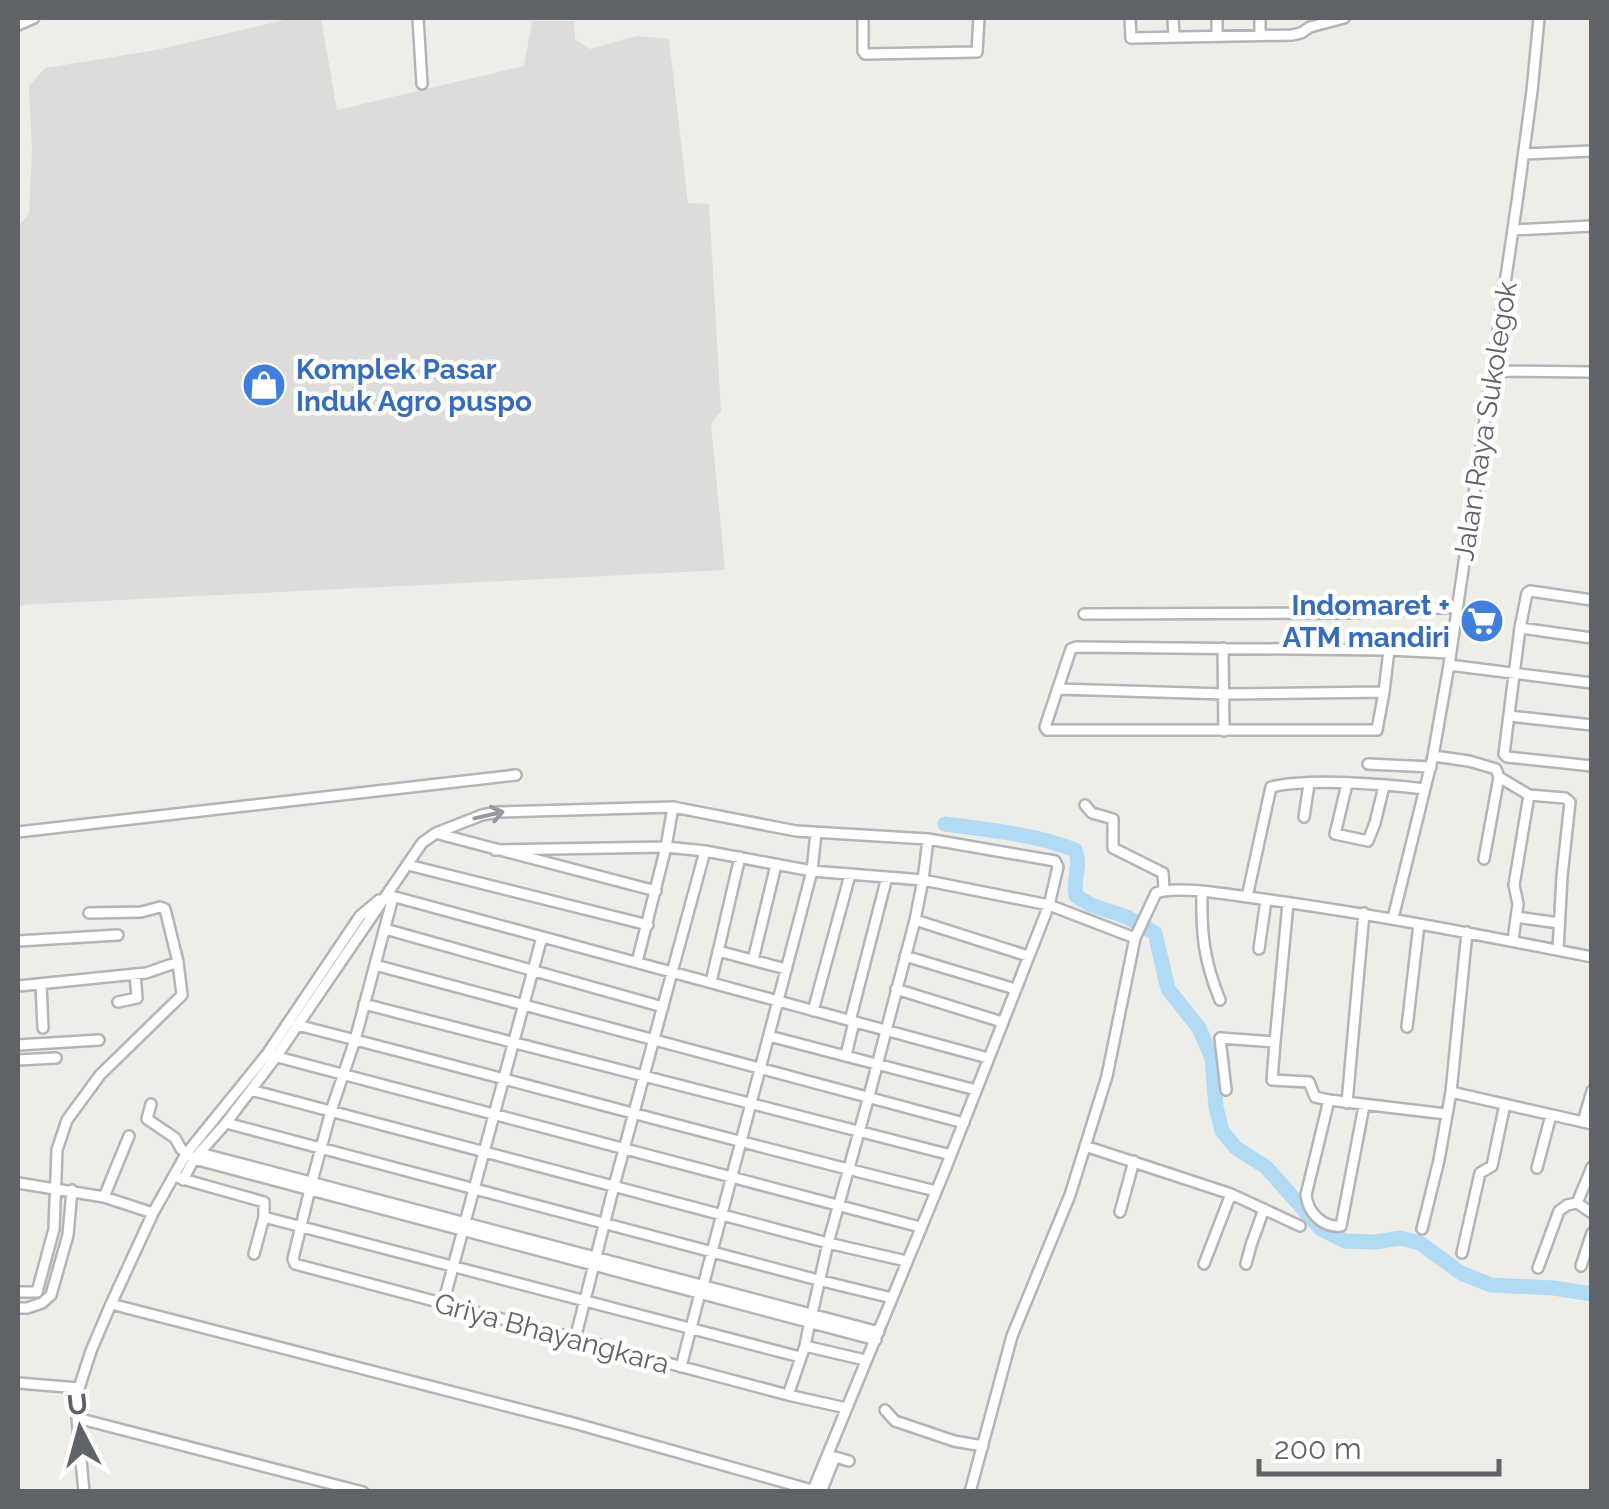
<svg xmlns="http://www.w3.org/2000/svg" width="1609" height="1509" viewBox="0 0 1609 1509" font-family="Raleway,sans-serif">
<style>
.industrial{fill:#dedcda}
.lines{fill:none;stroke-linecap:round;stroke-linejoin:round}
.river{stroke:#b1daf5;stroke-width:15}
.minor-casing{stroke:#b3b4b8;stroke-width:14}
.minor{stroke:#fff;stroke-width:9}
.oneway{stroke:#97999c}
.labels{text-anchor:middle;stroke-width:9;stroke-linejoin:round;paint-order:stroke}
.shop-label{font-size:28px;font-weight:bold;fill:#366cbe;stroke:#fff;text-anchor:start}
.street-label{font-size:28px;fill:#5f6266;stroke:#fff}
</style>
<rect width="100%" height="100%" fill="#efede8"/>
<path class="industrial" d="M 293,18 L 321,18 L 337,110 L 524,66 L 532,21 L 574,21 L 575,39 L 590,49 L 637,36 L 669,39 L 688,203 L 709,204 L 721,411 L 711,424 L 725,570 L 18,605 L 18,226 L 29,214 L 32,151 L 29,86 L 45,68 L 156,50 Z"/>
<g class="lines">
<path class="river" d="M 945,824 C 989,830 1034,834 1075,850 C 1082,866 1072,880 1076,896 L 1091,905 L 1127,917 L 1155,933 L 1168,989 L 1199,1028 L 1212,1058 L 1216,1107 L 1222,1131 L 1236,1148 L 1266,1167 L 1321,1229 L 1345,1241 L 1376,1242 L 1400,1238 L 1420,1243 L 1461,1273 L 1491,1285 L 1554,1288 L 1592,1294"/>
<defs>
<path id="minor" d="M 418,18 L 422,84
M 863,18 L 863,51 L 865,54 L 977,52 L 979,18
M 1130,18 L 1131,38 L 1292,35 L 1301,33 L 1310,27 L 1344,18
M 1173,18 L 1174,37
M 1217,18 L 1217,36
M 18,25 L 34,18
M 1260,35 L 1260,18
M 1524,154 L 1592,151
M 1513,230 L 1592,226
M 1493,371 L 1592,372
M 1592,600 L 1530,591 L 1527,593 L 1520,628 L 1504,754 L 1507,757 L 1592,766
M 1084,614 L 1355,613 L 1457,607
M 1520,628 L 1592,638
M 1223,648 L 1224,731
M 1389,650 L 1384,692 L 1377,730 L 1047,730 L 1045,727 L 1071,649 L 1076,647 L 1389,650 L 1450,653
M 1449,665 L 1592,683
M 1058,689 L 1225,694 L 1384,692
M 1509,716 L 1592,725
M 1433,756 L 1469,761 L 1496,769 L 1499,777
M 1368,764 L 1431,767
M 1347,784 L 1335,834 L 1368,841 L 1375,823 L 1384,786
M 1085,805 L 1092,813 L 1113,819 L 1113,848 L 1163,873 L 1164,890
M 1304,817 L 1309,784
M 18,832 L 516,775
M 439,834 L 656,891
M 495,850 L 666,847 L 705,851 L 812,871 L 923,880 L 1049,905 L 1135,938
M 1484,859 L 1499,777 L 1529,795 L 1565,798 L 1570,802 L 1562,876 L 1558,950
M 408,865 L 648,925
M 1202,892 C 1201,934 1204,961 1220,1000
M 388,895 L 988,1058
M 393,897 L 355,1040 L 331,1111 L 310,1189 L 293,1259 L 295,1264 L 788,1395 L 846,1408
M 1247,897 L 1271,787 C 1310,778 1384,784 1425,789
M 1516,917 L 1559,923
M 1393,918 L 1433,756 L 1449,665 L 1518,195 L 1532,91 L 1539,18
M 915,920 L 1028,956
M 385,929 L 663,1007
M 1513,940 L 1518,904 L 1514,885 L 1529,795
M 18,941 L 118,935
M 1259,949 L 1266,900
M 718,951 L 786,969
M 905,956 L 1015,989
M 753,960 L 776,865
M 637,962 L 666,847 L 673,807
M 375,965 L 964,1123
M 711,982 L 740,857
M 41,984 L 43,1028
M 18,986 L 146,973 L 178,962
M 896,989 L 1002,1022
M 118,1002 L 137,998 L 135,974
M 364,1004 L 951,1155
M 813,1011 L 850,875
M 850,1021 L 887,877
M 297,1025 C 510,1079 722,1139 936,1191
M 1407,1027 L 1419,924
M 769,1036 L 976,1090
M 1275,1042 L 1272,1080 L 1309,1082 L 1315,1097 L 1329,1100 L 1446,1114
M 18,1045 L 99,1040
M 270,1055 L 920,1227
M 846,1055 L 854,1022
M 18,1060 L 56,1058
M 251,1090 L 828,1243 L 906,1261
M 1226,1090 L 1220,1038 L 1275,1042 L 1288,903
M 1451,1092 L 1592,1124
M 1329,1100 L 1306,1195 C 1308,1213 1323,1228 1341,1226 L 1364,1106
M 1347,1103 L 1364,913
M 151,1104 L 147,1119 L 175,1138 L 181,1149 L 194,1159 L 876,1340
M 1583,1122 L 1592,1091
M 226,1123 L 818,1280 L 892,1298
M 1085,1146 L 1231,1194 L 1300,1226
M 200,1153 L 879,1332
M 1537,1168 L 1551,1115
M 179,1178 L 264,1202 L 264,1217 L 254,1254
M 183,1180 L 194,1159 L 226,1123 L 276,1057 L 422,843 L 436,833 L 482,815 L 498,812 L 673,807 L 796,831 L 928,839 L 1055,861 L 1058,867 L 1049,905 L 945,1170 L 813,1490
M 18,1183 L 104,1197 L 153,1213
M 104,1197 L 129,1136
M 1577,1203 L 1592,1213
M 1120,1212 L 1134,1161
M 264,1217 L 800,1357
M 1422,1229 L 1439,1160 L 1451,1092 L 1467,932
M 1462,1253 L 1480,1173 L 1492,1166 L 1505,1104
M 1204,1264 L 1231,1194
M 1246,1264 L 1251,1245 L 1264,1209
M 1581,1266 L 1592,1233
M 1538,1268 L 1559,1211 L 1567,1205 L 1577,1203 L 1592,1167
M 703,1286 L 812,871 L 816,833
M 18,1292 L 37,1292 L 54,1229 L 57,1150 L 67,1120 L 100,1075 L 182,995 L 178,962 L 165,909 L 160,907 L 141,912 L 89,913
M 111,1304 L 577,1424 L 819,1492
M 443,1304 L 542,937
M 18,1308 L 27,1308 L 42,1303 L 51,1295 L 68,1235 L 72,1190
M 812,1314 L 828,1243 L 869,1096 L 915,920 L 923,880 L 928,839
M 575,1339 L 614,1186 L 705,851
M 805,1346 L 865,1360
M 681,1367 L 700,1293
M 18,1383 L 79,1388
M 788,1395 L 805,1346 L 810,1321
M 885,1410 L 895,1421 L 954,1441 L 983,1446
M 77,1418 L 363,1492
M 84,1492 L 77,1418 L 79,1388 L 91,1351 L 111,1304 L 153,1213 L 186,1154 L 267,1054 L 360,916 L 379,900
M 821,1492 L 835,1457 L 849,1461
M 970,1492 L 1012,1336 L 1070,1195 L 1107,1076 L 1135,938 L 1156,893 C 1177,885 1231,895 1255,898 C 1368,913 1480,935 1592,957"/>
</defs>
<use href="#minor" class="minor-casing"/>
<use href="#minor" class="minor"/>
</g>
<defs><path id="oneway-shaft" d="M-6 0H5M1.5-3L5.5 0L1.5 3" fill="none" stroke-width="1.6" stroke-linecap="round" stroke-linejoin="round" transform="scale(2.5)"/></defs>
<use class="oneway" href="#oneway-shaft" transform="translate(489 815) rotate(-13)"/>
<defs>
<symbol id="shop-disc" viewBox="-11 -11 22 22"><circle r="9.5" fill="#3f7fe0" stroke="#fff"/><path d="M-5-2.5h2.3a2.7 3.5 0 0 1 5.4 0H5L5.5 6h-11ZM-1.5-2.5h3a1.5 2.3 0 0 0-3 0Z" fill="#fff"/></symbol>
<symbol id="supermarket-disc" viewBox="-11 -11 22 22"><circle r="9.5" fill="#3f7fe0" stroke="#fff"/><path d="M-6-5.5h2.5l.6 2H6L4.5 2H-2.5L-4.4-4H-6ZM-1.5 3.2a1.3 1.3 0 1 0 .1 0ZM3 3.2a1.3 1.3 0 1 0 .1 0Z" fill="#fff"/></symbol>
</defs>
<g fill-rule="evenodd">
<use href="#shop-disc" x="239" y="360" width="50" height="50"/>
<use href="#supermarket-disc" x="1457" y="596" width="50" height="50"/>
</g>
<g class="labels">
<g class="shop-label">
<text x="296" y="379">Komplek Pasar<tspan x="296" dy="32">Induk Agro puspo</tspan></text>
<text x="1450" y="615" text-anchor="end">Indomaret +<tspan x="1450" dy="32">ATM mandiri</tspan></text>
</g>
<g class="street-label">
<text transform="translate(1485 421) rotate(-81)" y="10">Jalan Raya Sukolegok</text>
<text transform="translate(552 1333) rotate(15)" y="10">Griya Bhayangkara</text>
</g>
</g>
<rect width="1609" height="1509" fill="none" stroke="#5f6266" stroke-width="40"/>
<g transform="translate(80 1429) rotate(354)" stroke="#ffffff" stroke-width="8" paint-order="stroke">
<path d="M0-8L18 38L0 25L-18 38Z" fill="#5f6266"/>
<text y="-15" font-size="28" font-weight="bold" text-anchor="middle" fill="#5f6266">U</text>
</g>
<path d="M1259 1459v15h240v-15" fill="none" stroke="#5f6266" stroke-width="5"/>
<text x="1274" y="1459" font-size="30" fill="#5f6266" stroke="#ffffff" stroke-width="8" paint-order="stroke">200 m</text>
</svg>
